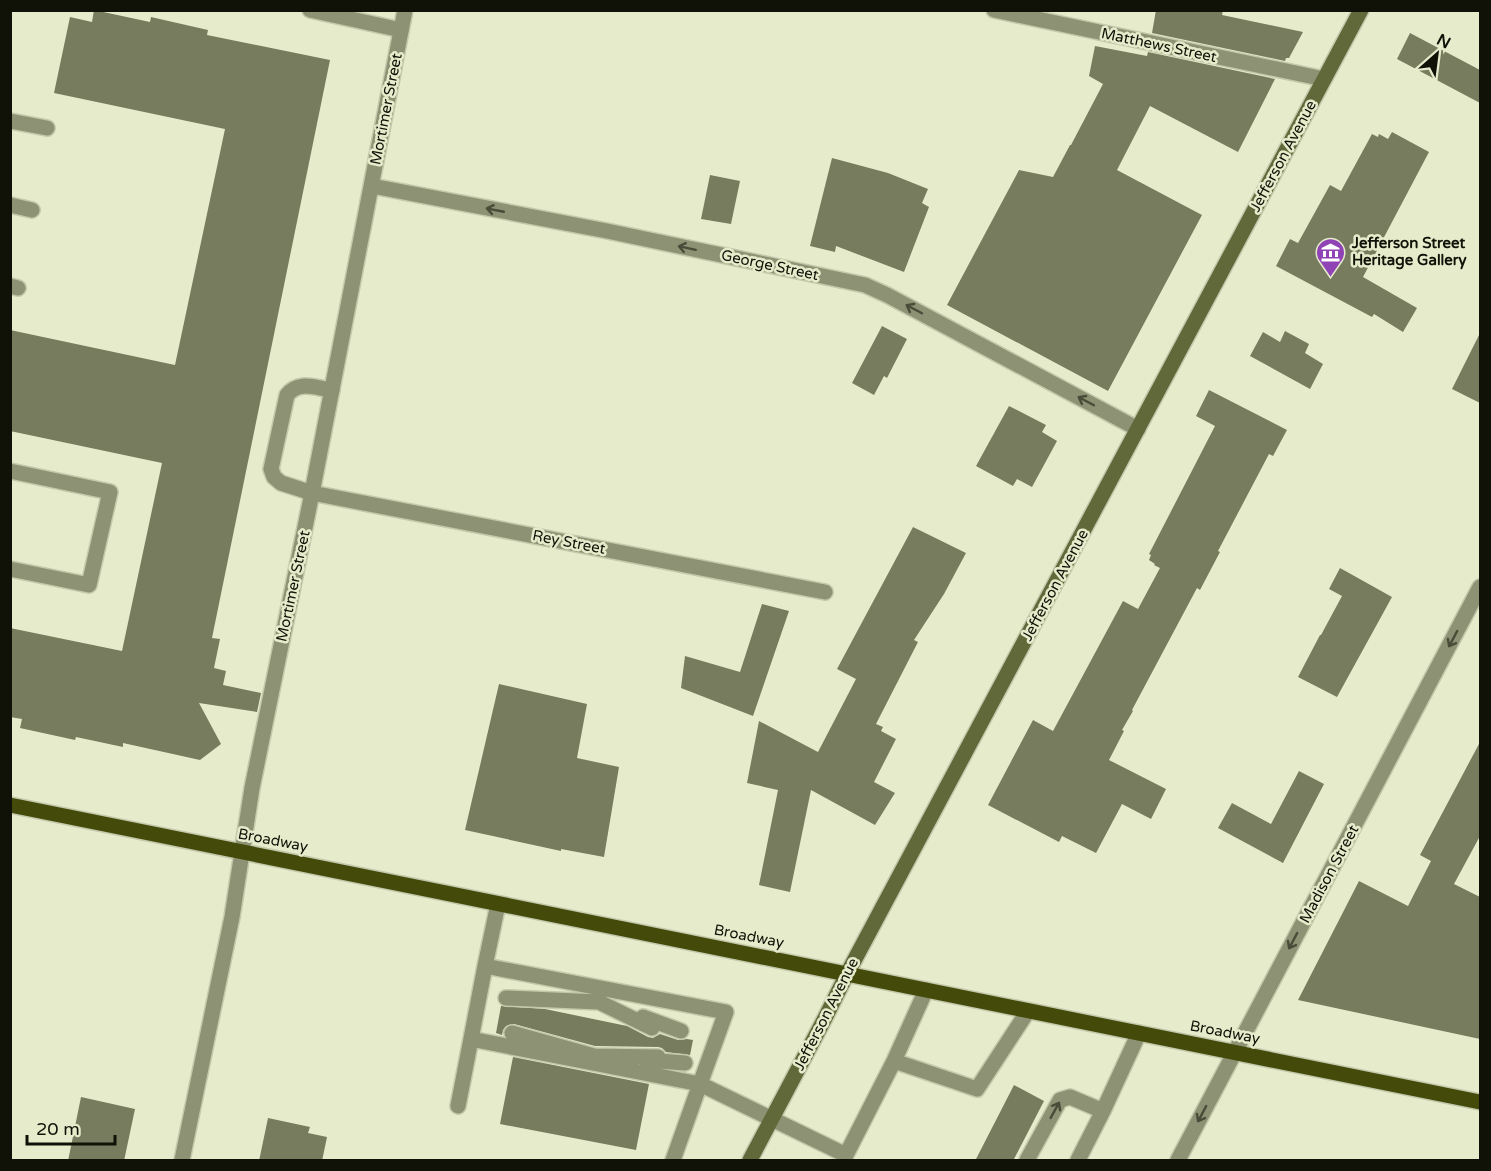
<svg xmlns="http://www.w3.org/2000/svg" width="1491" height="1171" viewBox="0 0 1491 1171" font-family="'Varela Round',sans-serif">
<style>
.building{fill:#777c5f}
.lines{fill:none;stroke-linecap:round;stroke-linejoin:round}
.lane-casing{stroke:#c4c9ac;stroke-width:18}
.street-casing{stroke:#c4c9ac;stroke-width:18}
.secondary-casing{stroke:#c4c9ac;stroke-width:18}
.primary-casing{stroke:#c4c9ac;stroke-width:18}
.lane{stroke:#8c9273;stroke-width:15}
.street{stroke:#8c9273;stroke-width:15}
.secondary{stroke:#61683a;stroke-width:15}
.primary{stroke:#444b0a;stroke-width:15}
.oneway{stroke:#484c38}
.labels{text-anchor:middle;stroke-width:5;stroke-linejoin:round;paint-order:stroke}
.street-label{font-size:15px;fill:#101207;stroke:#e6eccb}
.poi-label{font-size:15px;font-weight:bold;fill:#101207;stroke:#e6eccb;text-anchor:start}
</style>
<rect width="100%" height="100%" fill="#e6eccb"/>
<path class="building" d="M 94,10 L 150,22 L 151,17 L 208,30 L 207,35 L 330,60 L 212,638 L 220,639 L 214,668 L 226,671 L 223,685 L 261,693 L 257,712 L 199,703 L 221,744 L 200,760 L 123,743 L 123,747 L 76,737 L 75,740 L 20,728 L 22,719 L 10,717 L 10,628 L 122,651 L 162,463 L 10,431 L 10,330 L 175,365 L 225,129 L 54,93 L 70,17 L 92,22 Z
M 1156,10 L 1223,10 L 1222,15 L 1303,32 L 1289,58 L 1286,58 L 1285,61 L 1152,33 Z
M 1410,33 L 1480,70 L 1480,103 L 1397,59 Z
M 1095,46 L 1147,56 L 1148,52 L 1275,79 L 1238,152 L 1150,106 L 1117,170 L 1202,215 L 1108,391 L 947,305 L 1019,170 L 1053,177 L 1070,145 L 1071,145 L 1103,84 L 1089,76 Z
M 1392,132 L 1429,152 L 1363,277 L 1417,308 L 1403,332 L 1374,314 L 1372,317 L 1276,266 L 1290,239 L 1298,243 L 1330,185 L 1341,191 L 1372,134 L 1378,137 L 1379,134 L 1388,139 Z
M 832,158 L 888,173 L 928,189 L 922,203 L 929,207 L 904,272 L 836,246 L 835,252 L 810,246 Z
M 710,175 L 740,181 L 731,224 L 701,219 Z
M 882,326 L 907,339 L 887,378 L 884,376 L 874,395 L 852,383 Z
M 1285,331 L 1309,344 L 1305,353 L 1323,364 L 1310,389 L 1250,356 L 1263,332 L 1280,342 Z
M 1480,333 L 1480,403 L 1452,389 Z
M 1209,390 L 1287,430 L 1273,456 L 1269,454 L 1218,551 L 1220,552 L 1200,590 L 1197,588 L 1132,710 L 1133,711 L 1122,730 L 1124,731 L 1109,760 L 1166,789 L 1151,819 L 1122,804 L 1096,853 L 1062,836 L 1059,842 L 988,805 L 1033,720 L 1053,731 L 1123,601 L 1138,609 L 1160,568 L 1154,565 L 1155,564 L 1149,560 L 1151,555 L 1149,554 L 1215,426 L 1196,416 Z
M 1009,406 L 1046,425 L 1042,432 L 1057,441 L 1032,487 L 1017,479 L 1013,486 L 976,466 Z
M 913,527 L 966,553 L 944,594 L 914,640 L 918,642 L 876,724 L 883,727 L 881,731 L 896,739 L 874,782 L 895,793 L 875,825 L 811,790 L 790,892 L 759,885 L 778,790 L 747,783 L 759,721 L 818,752 L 856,679 L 837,669 Z
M 1340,568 L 1392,597 L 1337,697 L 1298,677 L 1320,635 L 1321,635 L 1342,596 L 1329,589 Z
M 762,604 L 789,611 L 753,716 L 681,688 L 685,656 L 740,672 Z
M 499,684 L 587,704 L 577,758 L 619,767 L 604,857 L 561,849 L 561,851 L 465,830 Z
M 1480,742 L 1480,836 L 1454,884 L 1480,897 L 1480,1039 L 1298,1000 L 1359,881 L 1408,906 L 1431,861 L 1420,855 Z
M 1299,771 L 1324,784 L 1283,863 L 1218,828 L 1232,803 L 1271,824 Z
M 501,1006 L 545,1009 L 627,1026 L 648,1037 L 653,1038 L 660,1034 L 678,1040 L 687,1039 L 693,1040 L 690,1055 L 666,1052 L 662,1048 L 658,1047 L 595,1046 L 514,1024 L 506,1026 L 503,1030 L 502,1035 L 496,1033 Z
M 513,1057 L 649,1084 L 636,1150 L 500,1124 Z
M 1014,1085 L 1044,1101 L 1013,1161 L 975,1161 Z
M 81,1097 L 135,1109 L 124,1161 L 68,1161 Z
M 268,1118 L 310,1127 L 308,1133 L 327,1137 L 322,1161 L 259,1161 Z"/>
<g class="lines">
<defs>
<path id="lane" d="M 310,10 L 401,30
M 10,121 L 47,128
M 10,205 L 32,210
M 10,286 L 18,288
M 10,471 L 110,492 L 89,585 L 10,569
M 312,493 L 281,483 L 274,477 L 271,469 L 287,395 C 299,380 315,388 332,390
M 498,904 L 485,966 L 726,1012 L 700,1084 L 846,1155 L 894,1061 L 926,990
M 485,966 L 471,1039 L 700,1084 L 673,1160
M 506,998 L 599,1002 L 652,1028
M 643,1017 L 681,1031
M 512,1033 L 594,1056 L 658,1057
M 646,1060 L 685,1063
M 894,1061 L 977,1089 L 1028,1011
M 458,1106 L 471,1039
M 1027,1160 L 1060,1100 L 1070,1097 L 1103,1111
M 1078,1160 L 1103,1111 L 1139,1033"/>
<path id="street" d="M 994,10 L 1324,79
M 372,186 L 607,231 L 865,285 L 887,295 L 1138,429
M 312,493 L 825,592
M 182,1160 L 232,917 L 252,788 L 312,493 L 405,10
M 1178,1160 L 1480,587"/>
<path id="secondary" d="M 750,1160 L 824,1020 L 847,974 L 1361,10"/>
<path id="primary" d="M 10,805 L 1480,1102"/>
</defs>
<use href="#lane" class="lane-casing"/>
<use href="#street" class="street-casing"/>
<use href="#secondary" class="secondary-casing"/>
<use href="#primary" class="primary-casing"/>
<use href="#lane" class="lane"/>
<use href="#street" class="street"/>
<use href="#secondary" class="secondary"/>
<use href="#primary" class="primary"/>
</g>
<defs><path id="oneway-shaft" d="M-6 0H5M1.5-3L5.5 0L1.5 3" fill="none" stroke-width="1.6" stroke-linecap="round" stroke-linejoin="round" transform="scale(1.5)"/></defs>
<g class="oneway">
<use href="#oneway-shaft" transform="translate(495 210) rotate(-169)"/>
<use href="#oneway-shaft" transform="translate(687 248) rotate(-168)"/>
<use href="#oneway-shaft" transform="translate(914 309) rotate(-152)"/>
<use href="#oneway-shaft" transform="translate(1086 401) rotate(-152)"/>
<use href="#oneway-shaft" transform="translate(1453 639) rotate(118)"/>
<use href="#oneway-shaft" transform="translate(1293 941) rotate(118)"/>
<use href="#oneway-shaft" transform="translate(1055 1110) rotate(-61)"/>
<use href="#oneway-shaft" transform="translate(1202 1114) rotate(118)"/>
</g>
<defs>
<symbol id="museum-pin" viewBox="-11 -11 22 30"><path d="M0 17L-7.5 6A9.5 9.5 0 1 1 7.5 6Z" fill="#9043b4" stroke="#e6eccb"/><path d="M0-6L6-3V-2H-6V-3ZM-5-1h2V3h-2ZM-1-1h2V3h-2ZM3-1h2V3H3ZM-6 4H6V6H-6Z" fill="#fff"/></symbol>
</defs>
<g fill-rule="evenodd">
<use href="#museum-pin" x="1314" y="236" width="33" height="45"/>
</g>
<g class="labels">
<g class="street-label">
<text transform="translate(1159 45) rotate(12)" y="5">Matthews Street</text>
<text transform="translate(386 109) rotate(-79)" y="5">Mortimer Street</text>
<text transform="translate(1283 156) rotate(-62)" y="5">Jefferson Avenue</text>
<text transform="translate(770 265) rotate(12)" y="5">George Street</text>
<text transform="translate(569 542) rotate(11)" y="5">Rey Street</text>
<text transform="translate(1055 585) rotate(-62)" y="5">Jefferson Avenue</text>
<text transform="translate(293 586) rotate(-78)" y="5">Mortimer Street</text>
<text transform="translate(273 840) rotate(11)" y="5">Broadway</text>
<text transform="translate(1329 874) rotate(-62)" y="5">Madison Street</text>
<text transform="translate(749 936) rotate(11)" y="5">Broadway</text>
<text transform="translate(826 1014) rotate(-63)" y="5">Jefferson Avenue</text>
<text transform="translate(1225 1032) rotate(11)" y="5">Broadway</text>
</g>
<g class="poi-label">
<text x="1352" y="248">Jefferson Street<tspan x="1352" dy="17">Heritage Gallery</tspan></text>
</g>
</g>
<rect width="1491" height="1171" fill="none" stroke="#101207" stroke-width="24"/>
<g transform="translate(1437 54) rotate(28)" stroke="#e6eccb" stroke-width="4.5" paint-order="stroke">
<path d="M0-4.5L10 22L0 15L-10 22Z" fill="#101207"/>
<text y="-9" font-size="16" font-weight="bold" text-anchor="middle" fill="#101207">N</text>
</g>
<path d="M27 1135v9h88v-9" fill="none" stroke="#101207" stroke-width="3"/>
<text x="36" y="1135" font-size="18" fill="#101207" stroke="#e6eccb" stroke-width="4.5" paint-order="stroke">20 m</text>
</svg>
